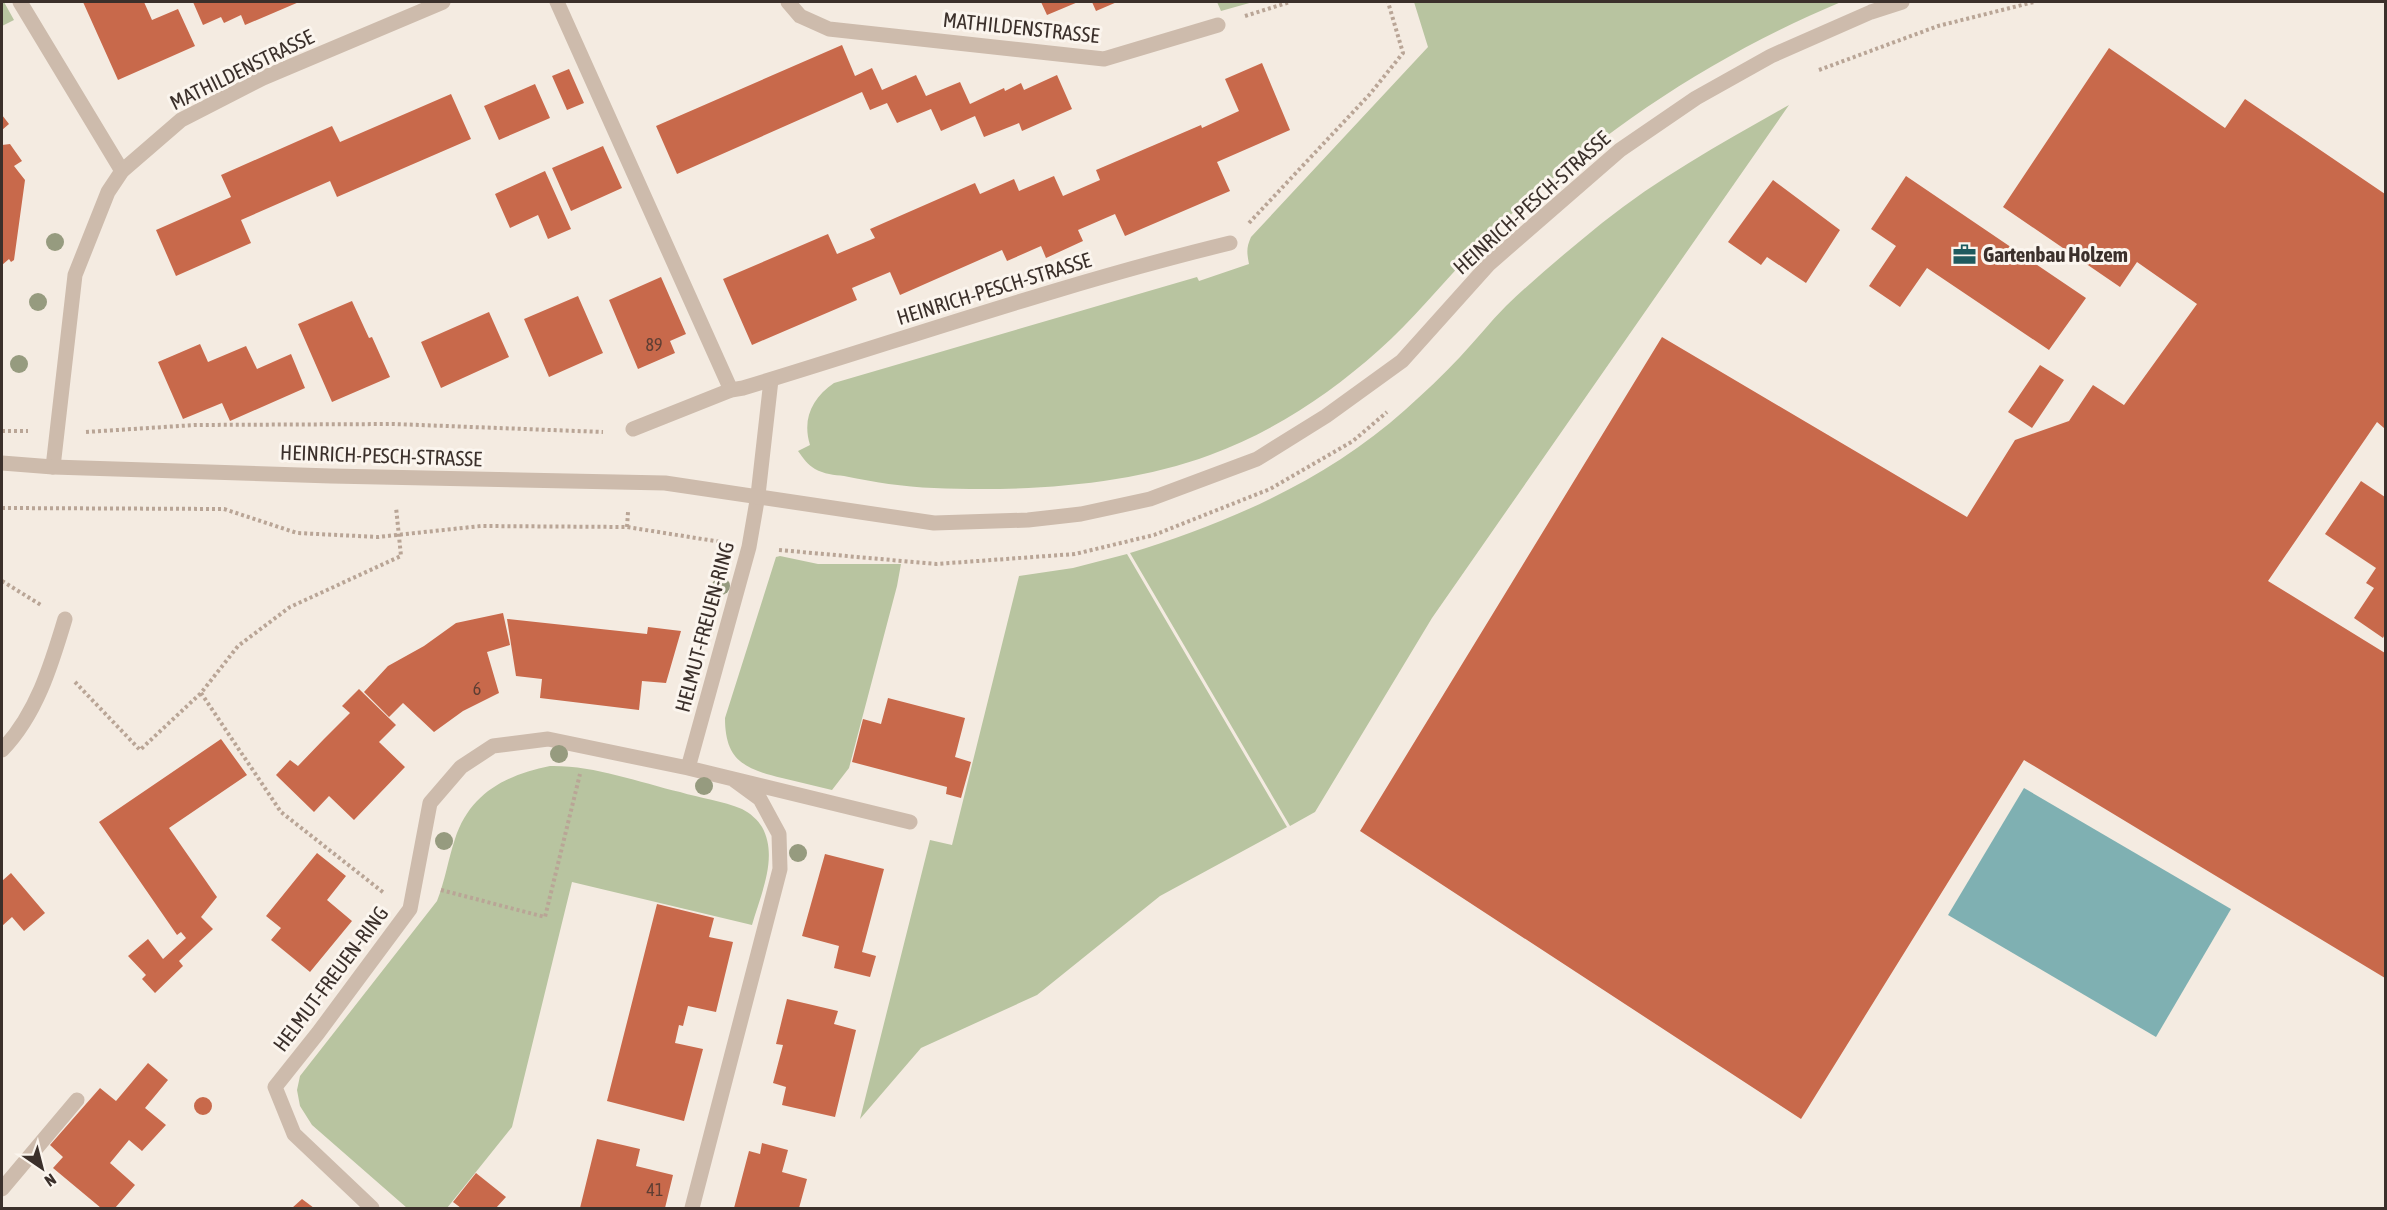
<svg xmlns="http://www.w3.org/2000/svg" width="2387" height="1210" viewBox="0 0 2387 1210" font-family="'Asap Condensed',sans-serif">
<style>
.green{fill:#b8c4a0}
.water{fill:#7fb0b2}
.building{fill:#c8694b}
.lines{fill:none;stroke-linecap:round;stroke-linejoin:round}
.path{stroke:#b9a596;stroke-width:4;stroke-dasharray:3 3;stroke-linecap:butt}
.service{stroke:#cdbbac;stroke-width:15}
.minor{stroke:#cdbbac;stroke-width:15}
.tertiary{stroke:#cdbbac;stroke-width:15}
.tree{fill:#969b7f}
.labels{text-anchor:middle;stroke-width:6;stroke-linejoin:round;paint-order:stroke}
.number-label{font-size:18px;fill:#5e3e33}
.street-label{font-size:21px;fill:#3b302b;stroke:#fbf5ee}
.poi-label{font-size:21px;font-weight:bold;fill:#3b302b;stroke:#fbf5ee;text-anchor:start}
</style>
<rect width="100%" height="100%" fill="#f4ebe1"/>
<path class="green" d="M 2,2 L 4,2 L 14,20 L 2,26 Z
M 1217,2 L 1253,2 L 1221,11 Z
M 1414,2 L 1841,2 C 1713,56 1609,126 1506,219 C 1461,259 1425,309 1379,350 C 1330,394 1273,432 1210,455 C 1127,486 1022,492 934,488 C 903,487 874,482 844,476 C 834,475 824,474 815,469 C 808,465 803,458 798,451 L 810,445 C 802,419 812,398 834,383 L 1197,277 L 1199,281 L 1249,264 C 1247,253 1246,248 1251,237 L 1428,47 Z
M 1789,105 L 1432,618 L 1315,812 L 1290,826 L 1130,553 C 1228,523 1327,480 1405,410 C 1424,393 1443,375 1460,357 C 1476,340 1490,322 1506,306 C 1536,277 1569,250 1602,223 C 1660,177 1725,141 1789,105 Z
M 1127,554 L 1287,827 L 1160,896 L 1037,995 L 921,1048 L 860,1119 L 930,840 L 952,845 L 1019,576 L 1073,568 Z
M 780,556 L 818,564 L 901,564 L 897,586 L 849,768 L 832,790 C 815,786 799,782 782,778 C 745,769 725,761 725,718 L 776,557 Z
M 550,766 C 593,765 638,782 680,792 C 700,798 723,801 742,809 C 750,813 758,820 762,827 C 779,857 760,896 752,925 L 572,882 L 512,1127 L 447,1208 L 407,1208 L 312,1125 L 300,1106 L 297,1090 L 300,1076 L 437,901 C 445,881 448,860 455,839 C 470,793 506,775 550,766 Z"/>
<path class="water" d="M 2024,788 L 2231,909 L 2156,1037 L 1948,915 Z"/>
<path class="building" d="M 83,2 L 144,2 L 152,20 L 178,9 L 195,46 L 118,80 Z
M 193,2 L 299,2 L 245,25 L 241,15 L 224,23 L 221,17 L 203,25 Z
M 1041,2 L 1078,2 L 1047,15 Z
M 1092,2 L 1117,2 L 1096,11 Z
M 842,45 L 855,76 L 872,68 L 882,90 L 916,75 L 926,96 L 960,82 L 970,104 L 1004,88 L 1005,91 L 1021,83 L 1024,90 L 1057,75 L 1072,109 L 1022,131 L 1019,123 L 984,137 L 975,116 L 941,131 L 931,109 L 897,123 L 887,103 L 870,110 L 862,92 L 677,174 L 656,126 Z
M 2109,48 L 2225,128 L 2245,99 L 2385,194 L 2385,426 L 2384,428 L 2377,422 L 2268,581 L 2385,653 L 2385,978 L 2024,760 L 1801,1119 L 1360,831 L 1662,337 L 1967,517 L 2015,440 L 2069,421 L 2093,385 L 2124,405 L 2197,304 L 2137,262 L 2120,287 L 2003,207 Z
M 1262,63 L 1290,130 L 1217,162 L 1230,191 L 1125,236 L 1115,214 L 1078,230 L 1083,241 L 1046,258 L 1041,246 L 1007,261 L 1002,250 L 900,295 L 890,272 L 852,288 L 857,300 L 752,345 L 723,279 L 828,234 L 837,254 L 875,238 L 870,229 L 975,183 L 980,194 L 1014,179 L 1019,191 L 1054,176 L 1063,196 L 1100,180 L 1096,170 L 1201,125 L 1202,128 L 1239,111 L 1225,79 Z
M 569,69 L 584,103 L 567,110 L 552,76 Z
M 535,84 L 550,118 L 499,140 L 484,106 Z
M 451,94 L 471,139 L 337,197 L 330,181 L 241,220 L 251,243 L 176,276 L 156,230 L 231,197 L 221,175 L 332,126 L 340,142 Z
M 2,115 L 9,124 L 2,130 Z
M 10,144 L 22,161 L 14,166 L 25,180 L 14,260 L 11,262 L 9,259 L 2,265 L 2,145 Z
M 603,146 L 622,188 L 571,211 L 552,168 Z
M 545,171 L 571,229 L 548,239 L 538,215 L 510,228 L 495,194 Z
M 1906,176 L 2086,298 L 2049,350 L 1927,268 L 1900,307 L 1869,286 L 1896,246 L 1871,229 Z
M 1773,180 L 1840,230 L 1806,283 L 1767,257 L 1761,265 L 1728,242 Z
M 661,277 L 686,334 L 670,341 L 675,353 L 638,369 L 609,300 Z
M 578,296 L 603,353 L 549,377 L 524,319 Z
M 352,301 L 369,338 L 372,337 L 390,377 L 332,402 L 298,324 Z
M 489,312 L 509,357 L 441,388 L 421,342 Z
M 200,344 L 208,362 L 246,346 L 257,369 L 291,354 L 305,388 L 230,421 L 222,403 L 183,419 L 158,362 Z
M 2040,365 L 2064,380 L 2032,428 L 2008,412 Z
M 2361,481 L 2385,497 L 2385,634 L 2383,638 L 2354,618 L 2374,588 L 2366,583 L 2376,568 L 2325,534 Z
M 503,613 L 510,645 L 487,652 L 499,693 L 463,711 L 434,732 L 403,703 L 389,717 L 364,692 L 388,666 L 424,646 L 456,623 Z
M 507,619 L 647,634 L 648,627 L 681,631 L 666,683 L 642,681 L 639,710 L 540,698 L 542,679 L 516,676 Z
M 359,689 L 396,725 L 379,742 L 405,767 L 354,820 L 329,796 L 314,812 L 276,775 L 290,760 L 298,766 L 324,739 L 350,713 L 342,706 Z
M 888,698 L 965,718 L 955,757 L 971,762 L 961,798 L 946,794 L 947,787 L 852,762 L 863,719 L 881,724 Z
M 221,739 L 247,775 L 169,828 L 217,897 L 201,917 L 213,929 L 179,961 L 183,966 L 155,993 L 142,979 L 146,975 L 128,956 L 148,939 L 163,959 L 186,938 L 181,932 L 177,935 L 99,822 Z
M 317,853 L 346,876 L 327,900 L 352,921 L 310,972 L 271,940 L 281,928 L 266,916 Z
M 825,854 L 884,869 L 862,952 L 876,956 L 870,977 L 834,968 L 839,946 L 802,936 Z
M 11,873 L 45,913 L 24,931 L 12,917 L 2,926 L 2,881 Z
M 657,904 L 714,918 L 709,937 L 733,942 L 716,1012 L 688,1006 L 683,1026 L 679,1025 L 675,1043 L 703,1049 L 684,1121 L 607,1101 Z
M 787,999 L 838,1011 L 834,1024 L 856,1030 L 835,1117 L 782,1105 L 786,1087 L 773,1083 L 783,1045 L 776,1044 Z
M 148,1063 L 168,1080 L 145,1108 L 166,1125 L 142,1151 L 129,1140 L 110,1163 L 135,1185 L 115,1208 L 101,1208 L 53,1168 L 63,1157 L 50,1145 L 100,1088 L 116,1101 Z
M194 1106a9 9 0 1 1 18 0a9 9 0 1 1-18 0Z
M 597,1139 L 640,1149 L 636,1166 L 673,1175 L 665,1208 L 580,1208 Z
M 762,1143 L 788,1150 L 782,1172 L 807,1179 L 799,1208 L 734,1208 L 749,1151 L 760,1154 Z
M 476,1173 L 506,1197 L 496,1208 L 461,1208 L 453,1202 Z
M 302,1199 L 314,1208 L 292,1208 Z"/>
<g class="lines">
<path class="path" d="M 1245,16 L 1290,2
M 1819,70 L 1938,26 L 2034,2
M 1249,223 L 1370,94 L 1403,53 L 1388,2
M 2,431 L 28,431
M 86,432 L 195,425 L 394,424 L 603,432
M 2,508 L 224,509 L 297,533 L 378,537 L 481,526 L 627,527 L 721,542
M 627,527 L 628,512
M 779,550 L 936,564 L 1075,554 L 1154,535 L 1270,489 L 1353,441 L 1387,412
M 2,581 L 41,605
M 75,682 L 140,750 L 201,693 L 238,646 L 290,607 L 401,556 L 396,507
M 201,693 L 281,812 L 384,893
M 441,890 L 545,917 L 580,774"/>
<path class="service" d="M 20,2 L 122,171
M 557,2 L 731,390
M 758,495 L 771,380
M 2,1189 L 77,1100"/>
<path class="minor" d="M 788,2 L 800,16 L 829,29 L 1104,59 L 1218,25
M 633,429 L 731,390 L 743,388 C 905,339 1065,283 1230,243
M 53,467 L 75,275 L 108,192 L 122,171 L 181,120 L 263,78 L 443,2
M 2,750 C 36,715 51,666 65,619
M 688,768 L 910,822
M 372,1208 L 294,1134 L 275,1087 L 318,1033 L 410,909 L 430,803 L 461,767 L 493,746 L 548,739 L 688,768 L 749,547 L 758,495
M 692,1208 L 780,869 L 779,834 L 760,799 L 734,780"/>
<path class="tertiary" d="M 2,463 L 53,467 L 331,476 L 665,483 L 934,523 L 1028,520 L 1081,514 L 1150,499 L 1257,459 L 1326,416 L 1402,361 L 1489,264 L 1620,150 L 1696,98 L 1771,56 L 1871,12 L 1902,2"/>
</g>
<g class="tree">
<circle cx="55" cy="242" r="9"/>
<circle cx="38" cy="302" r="9"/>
<circle cx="19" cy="364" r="9"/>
<circle cx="721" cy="586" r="9"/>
<circle cx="559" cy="754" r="9"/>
<circle cx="704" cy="786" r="9"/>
<circle cx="444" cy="841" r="9"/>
<circle cx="798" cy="853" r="9"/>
</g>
<defs>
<symbol id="office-bare" viewBox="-9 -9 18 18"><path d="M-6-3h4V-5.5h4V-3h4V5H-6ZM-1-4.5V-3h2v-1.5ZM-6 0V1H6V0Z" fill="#1f5a5e" stroke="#fbf5ee" stroke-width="2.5" paint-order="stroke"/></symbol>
</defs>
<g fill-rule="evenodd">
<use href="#office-bare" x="1948" y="238" width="33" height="33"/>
</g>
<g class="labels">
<g class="number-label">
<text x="654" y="351">89</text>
<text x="477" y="695">6</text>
<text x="655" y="1196">41</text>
</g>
<g class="street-label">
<text transform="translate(1021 28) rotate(6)" y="7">MATHILDENSTRASSE</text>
<text transform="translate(242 70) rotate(-26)" y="7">MATHILDENSTRASSE</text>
<text transform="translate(1532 203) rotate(-42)" y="7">HEINRICH-PESCH-STRASSE</text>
<text transform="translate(994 289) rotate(-17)" y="7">HEINRICH-PESCH-STRASSE</text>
<text transform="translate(381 456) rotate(2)" y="7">HEINRICH-PESCH-STRASSE</text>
<text transform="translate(705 627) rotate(-75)" y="7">HELMUT-FREUEN-RING</text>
<text transform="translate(331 979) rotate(-53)" y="7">HELMUT-FREUEN-RING</text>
</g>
<g class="poi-label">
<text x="1983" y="262">Gartenbau Holzem</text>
</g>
</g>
<rect width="2387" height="1210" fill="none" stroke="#3b302b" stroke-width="6"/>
<g transform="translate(42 1168) rotate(145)" stroke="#fbf5ee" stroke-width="4.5" paint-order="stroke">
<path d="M0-4.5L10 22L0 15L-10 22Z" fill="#3b302b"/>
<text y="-9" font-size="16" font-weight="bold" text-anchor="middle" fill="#3b302b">N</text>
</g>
</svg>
